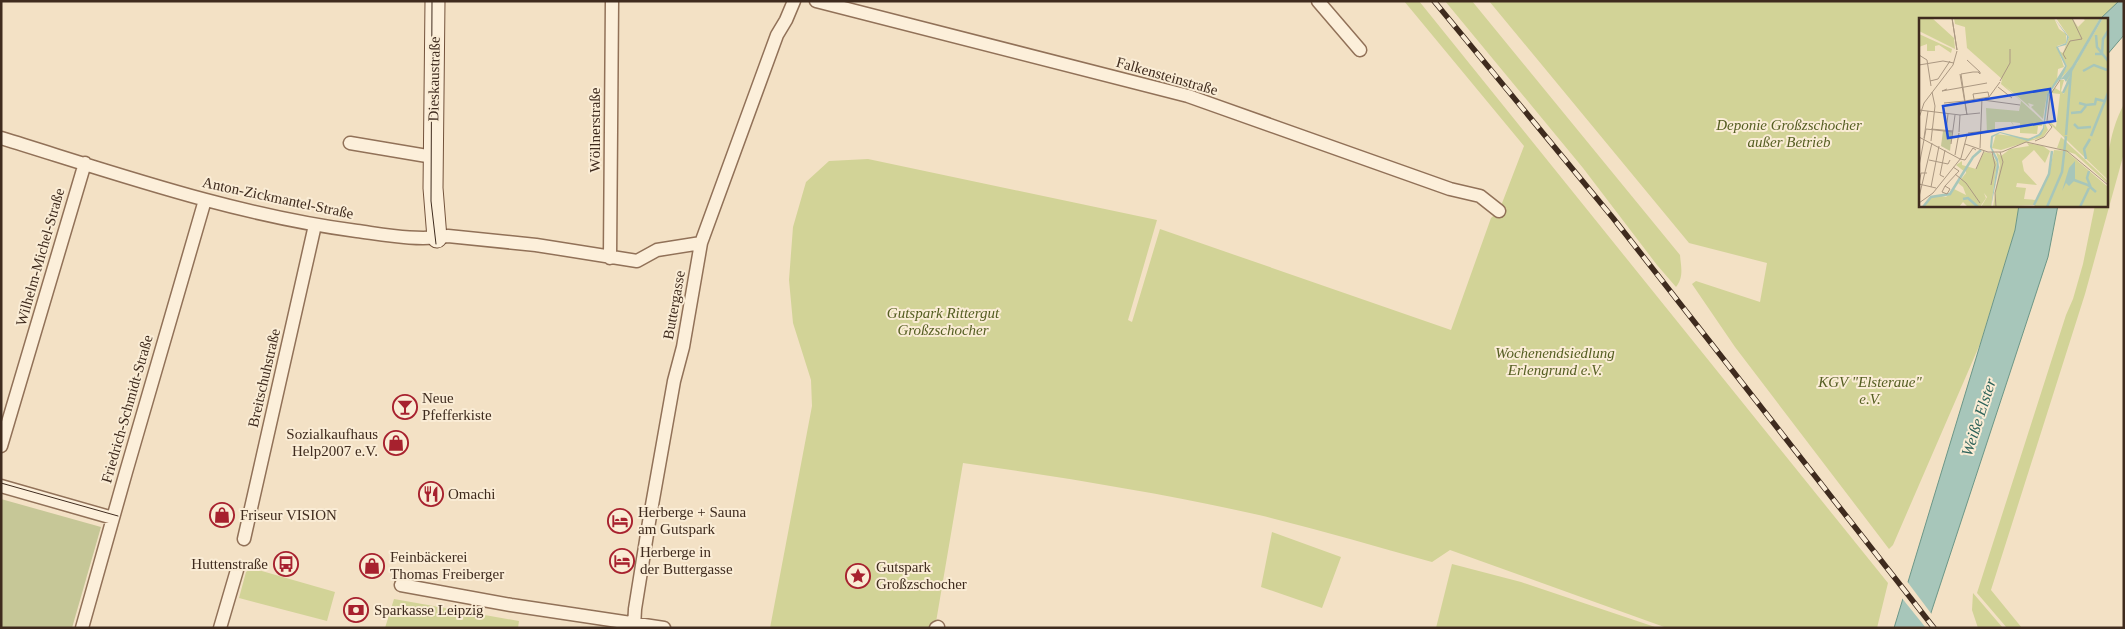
<svg xmlns="http://www.w3.org/2000/svg" width="2125" height="629" viewBox="0 0 2125 629" font-family="Georgia,serif">
<style>
.green{fill:#d2d397}
.cemetery{fill:#c6c797}
.water{fill:#a7c6ba;stroke:#6c9687}
.pier{fill:#f3e1c5}
.lines{fill:none;stroke-linecap:round;stroke-linejoin:round}
.street-casing{stroke:#917158;stroke-width:15}
.secondary-casing{stroke:#73523b;stroke-width:21}
.street{stroke:#fcefda;stroke-width:12}
.secondary{stroke:#fcefda;stroke-width:19}
.tram{stroke:#3f2b1e;stroke-width:1}
.rail-casing{stroke:#3f2b1e;stroke-width:5.5}
.rail{stroke:#faecd5;stroke-width:4;stroke-dasharray:11;stroke-linecap:butt}
.labels{text-anchor:middle;stroke-width:4;stroke-linejoin:round;paint-order:stroke}
.street-label{font-size:15px;fill:#3f2b1e;stroke:#faecd5}
.park-label{font-size:15px;font-style:italic;fill:#555e22;stroke:#faecd5}
.poi-label{font-size:15px;fill:#3f2b1e;stroke:#faecd5;text-anchor:start}
.water-label{font-size:16px;font-style:italic;fill:#2b6158;stroke:#faecd5}
.inset-river{fill:none;stroke:#a7c6ba;stroke-width:2.5}
.inset-road{fill:none;stroke:#ab9882;stroke-width:1}
.view{fill:#1d4ed8;fill-opacity:0.15;stroke:#1d4ed8;stroke-width:2.5}
.inset-edge{fill:none;stroke:#3f2b1e;stroke-width:2.5}
</style>
<rect width="100%" height="100%" fill="#f3e1c5"/>
<path class="green" d="M 1404,1 L 1419,1 L 1888,583 L 1877,628 L 1667,628 L 1450,550 L 1432,562 C 1374,546 1317,529 1259,515 C 1161,493 1062,477 963,463 L 935,628 L 770,628 L 812,406 L 811,380 L 793,323 L 789,280 L 793,227 L 806,182 L 829,161 L 868,159 L 1157,220 L 1128,320 L 1132,322 L 1160,229 L 1451,330 L 1491,218 L 1499,211 L 1524,146 Z
M 1445,1 L 1472,1 L 1680,255 C 1681,267 1684,277 1676,287 L 1657,265 L 1583,168 Z
M 1489,1 L 2119,1 L 2100,19 L 1920,19 L 1920,205 L 2019,205 L 2015,230 L 1980,344 L 1893,545 L 1889,549 L 1735,347 L 1692,284 L 1696,281 L 1760,302 L 1767,263 L 1689,243 Z
M 2124,104 L 2124,153 L 2085,294 L 1991,590 L 2022,628 L 2007,628 L 1977,593 L 2066,315 L 2073,299 L 2083,264 L 2095,205 L 2106,205 C 2106,169 2107,136 2124,104 Z
M 1272,532 L 1341,557 L 1322,608 L 1261,587 Z
M 1452,564 L 1521,582 L 1658,628 L 1436,628 Z
M 251,568 L 335,592 L 327,621 L 239,598 L 246,572 Z
M 1973,593 L 2003,628 L 1978,628 L 1972,610 Z
M 394,599 L 519,621 L 518,628 L 385,628 Z"/>
<path class="cemetery" d="M 1,499 L 101,527 L 72,628 L 1,628 Z"/>
<path class="water" d="M 2119,1 L 2124,1 L 2124,35 L 2106,56 L 2106,19 L 2100,19 Z
M 2019,205 L 2058,205 L 2048,257 L 1926,628 L 1894,628 L 2015,230 Z"/>
<path class="pier" d="M 1906,580 L 1933,616 L 1928,628 L 1926,628 L 1901,597 Z"/>
<g class="lines">
<defs>
<path id="street" d="M 816,1 L 1188,96 L 1450,189 L 1480,196 L 1499,211
M 1318,1 L 1360,50
M 1,138 C 118,174 235,215 357,231 C 387,235 418,241 448,236 L 536,245 L 637,261 L 657,250 L 701,243
M 350,143 L 433,157
M 610,258 L 612,1
M 1,446 L 85,163
M 1,486 L 113,518
M 244,539 L 315,225
M 401,585 L 511,605 L 664,628
M 82,628 L 126,472 L 205,200
M 220,628 L 237,570
M 634,628 L 635,609 L 649,522 L 674,381 L 683,347 L 701,243 L 777,35 L 786,20 L 794,1
M 936,628 L 938,627"/>
<path id="secondary" d="M 435,1 L 433,188 L 437,238"/>
</defs>
<use href="#street" class="street-casing"/>
<use href="#secondary" class="secondary-casing"/>
<use href="#street" class="street"/>
<use href="#secondary" class="secondary"/>
<path class="tram" d="M 432,1 L 431,201 L 436,244
M 1,483 L 118,516"/>
<defs>
<path id="rail" d="M 1434,1 L 1613,218 L 1934,628"/>
</defs>
<use href="#rail" class="rail-casing"/>
<use href="#rail" class="rail"/>
</g>
<defs>
<symbol id="bar-ring" viewBox="-11 -11 22 22"><circle r="9.5" fill="#faecd5" stroke="#a7212e" stroke-width="1.5"/><path d="M-6-5H6L.8 .8V4.5H3.5V6h-7V4.5H-.8V.8Z" fill="#a7212e"/></symbol>
<symbol id="shop-ring" viewBox="-11 -11 22 22"><circle r="9.5" fill="#faecd5" stroke="#a7212e" stroke-width="1.5"/><path d="M-5-2.5h2.3a2.7 3.5 0 0 1 5.4 0H5L5.5 6h-11ZM-1.5-2.5h3a1.5 2.3 0 0 0-3 0Z" fill="#a7212e"/></symbol>
<symbol id="restaurant-ring" viewBox="-11 -11 22 22"><circle r="9.5" fill="#faecd5" stroke="#a7212e" stroke-width="1.5"/><path d="M-5-6h1v4h1v-4h1v4h1v-4h1v5L-1.5 .5V6h-2V.5L-5-1ZM5-6V6H3V1.5H1.5Q1.5-4 5-6Z" fill="#a7212e"/></symbol>
<symbol id="hotel-ring" viewBox="-11 -11 22 22"><circle r="9.5" fill="#faecd5" stroke="#a7212e" stroke-width="1.5"/><path d="M-6-4.5h1.5V1H6V5H4.5V3h-9V5H-6ZM-4 0a1.8 1.8 0 1 1 3.6 0ZM.5 0V-2.5h3Q6-2.5 6 0Z" fill="#a7212e"/></symbol>
<symbol id="bus-ring" viewBox="-11 -11 22 22"><circle r="9.5" fill="#faecd5" stroke="#a7212e" stroke-width="1.5"/><path d="M-5-6H5V4H4V6H2V4H-2V6H-4V4H-5ZM-3.5-4V0h7V-4ZM-3.5 1.2v1.5H-2V1.2ZM2 1.2v1.5H3.5V1.2Z" fill="#a7212e"/></symbol>
<symbol id="sight-ring" viewBox="-11 -11 22 22"><circle r="9.5" fill="#faecd5" stroke="#a7212e" stroke-width="1.5"/><path d="M0-6L1.8-2.2L6-1.7L2.9 1.2L3.7 5.4L0 3.3L-3.7 5.4L-2.9 1.2L-6-1.7L-1.8-2.2Z" fill="#a7212e"/></symbol>
<symbol id="bank-ring" viewBox="-11 -11 22 22"><circle r="9.5" fill="#faecd5" stroke="#a7212e" stroke-width="1.5"/><path d="M-6-4H6V4H-6ZM0-2.3a2.3 2.3 0 1 0 0 4.6a2.3 2.3 0 1 0 0-4.6Z" fill="#a7212e"/></symbol>
</defs>
<g fill-rule="evenodd">
<use href="#bar-ring" x="391" y="393" width="28" height="28"/>
<use href="#shop-ring" x="382" y="429" width="28" height="28"/>
<use href="#restaurant-ring" x="417" y="480" width="28" height="28"/>
<use href="#shop-ring" x="208" y="501" width="28" height="28"/>
<use href="#hotel-ring" x="606" y="507" width="28" height="28"/>
<use href="#hotel-ring" x="608" y="547" width="28" height="28"/>
<use href="#bus-ring" x="272" y="550" width="28" height="28"/>
<use href="#shop-ring" x="358" y="552" width="28" height="28"/>
<use href="#sight-ring" x="844" y="562" width="28" height="28"/>
<use href="#bank-ring" x="342" y="596" width="28" height="28"/>
</g>
<g class="labels">
<g class="street-label">
<text transform="translate(1167 76) rotate(16)" y="5">Falkensteinstraße</text>
<text transform="translate(434 79) rotate(-89)" y="5">Dieskaustraße</text>
<text transform="translate(595 130) rotate(-90)" y="5">Wöllnerstraße</text>
<text transform="translate(278 198) rotate(12)" y="5">Anton-Zickmantel-Straße</text>
<text transform="translate(40 257) rotate(-74)" y="5">Wilhelm-Michel-Straße</text>
<text transform="translate(674 305) rotate(-80)" y="5">Buttergasse</text>
<text transform="translate(264 378) rotate(-77)" y="5">Breitschuhstraße</text>
<text transform="translate(127 409) rotate(-74)" y="5">Friedrich-Schmidt-Straße</text>
</g>
<g class="park-label">
<text x="1789" y="130">Deponie Großzschocher<tspan x="1789" dy="17">außer Betrieb</tspan></text>
<text x="943" y="318">Gutspark Rittergut<tspan x="943" dy="17">Großzschocher</tspan></text>
<text x="1555" y="358">Wochenendsiedlung<tspan x="1555" dy="17">Erlengrund e.V.</tspan></text>
<text x="1870" y="387">KGV "Elsteraue"<tspan x="1870" dy="17">e.V.</tspan></text>
</g>
<g class="poi-label">
<text x="422" y="403">Neue<tspan x="422" dy="17">Pfefferkiste</tspan></text>
<text x="378" y="439" text-anchor="end">Sozialkaufhaus<tspan x="378" dy="17">Help2007 e.V.</tspan></text>
<text x="448" y="499">Omachi</text>
<text x="638" y="517">Herberge + Sauna<tspan x="638" dy="17">am Gutspark</tspan></text>
<text x="240" y="520">Friseur VISION</text>
<text x="640" y="557">Herberge in<tspan x="640" dy="17">der Buttergasse</tspan></text>
<text x="390" y="562">Feinbäckerei<tspan x="390" dy="17">Thomas Freiberger</tspan></text>
<text x="268" y="569" text-anchor="end">Huttenstraße</text>
<text x="876" y="572">Gutspark<tspan x="876" dy="17">Großzschocher</tspan></text>
<text x="374" y="615">Sparkasse Leipzig</text>
</g>
<g class="water-label">
<text transform="translate(1978 417) rotate(-72)" y="6">Weiße Elster</text>
</g>
</g>
<g transform="translate(1919 18)">
<rect width="189" height="189" fill="#f3e1c5"/>
<path d="M 0,0 L 13,0 L 35,20 L 36,31 L 0,13 ZM 35,0 L 135,0 L 140,11 L 147,16 L 147,25 L 138,28 L 145,49 L 139,51 L 138,62 L 128,76 L 124,101 L 112,89 L 115,87 L 109,85 L 111,89 L 85,67 L 124,103 L 123,108 L 119,108 L 118,116 L 101,115 L 101,105 L 93,104 L 95,108 L 92,104 L 76,104 L 76,113 L 68,115 L 67,90 L 100,93 L 102,83 L 82,66 L 83,61 L 48,30 L 46,9 L 36,6 ZM 137,0 L 153,0 L 159,9 L 166,2 L 163,0 L 181,0 L 161,39 L 184,0 L 189,0 L 189,162 L 129,104 L 131,76 L 136,70 L 141,73 L 141,62 L 145,62 L 142,73 L 145,76 L 149,58 L 160,42 L 141,61 L 148,48 L 140,33 L 144,35 L 150,19 ZM 132,75 L 141,76 L 137,109 L 129,102 ZM 0,16 L 33,31 L 32,35 L 20,27 L 16,28 L 16,33 L 8,33 L 8,26 L 0,29 ZM 126,105 L 129,112 L 124,119 L 82,132 L 73,130 L 77,116 L 115,121 L 125,111 ZM 142,119 L 189,163 L 189,166 L 156,136 L 138,130 ZM 108,125 L 124,128 L 131,133 L 126,145 L 115,132 L 103,143 L 105,153 L 118,167 L 98,165 L 97,169 L 107,170 L 105,181 L 117,182 L 115,187 L 74,189 L 81,147 L 77,134 L 82,138 L 91,131 L 110,128 ZM 135,132 L 147,133 L 189,169 L 189,189 L 115,189 L 130,156 ZM 65,134 L 72,135 L 78,145 L 72,189 L 62,189 L 68,179 L 65,175 L 67,180 L 61,189 L 49,189 L 44,184 L 40,189 L 3,189 L 11,180 L 18,177 L 27,179 L 35,171 L 47,177 L 44,169 L 39,165 L 47,155 L 47,151 L 46,154 L 37,147 L 43,143 L 43,147 L 57,151 Z" fill="#d2d397" fill-rule="evenodd"/>
<path d="M 24,113 L 33,114 L 31,133 L 22,128 Z" fill="#c6c797"/>
<path d="M 135,0 L 150,19 L 147,27 L 139,29 L 148,48 L 142,61 L 153,48 L 181,0 L 184,0 L 147,64 L 145,61 L 140,62 L 130,76 L 125,111 L 122,117 L 109,123 L 81,115 L 74,119 L 73,130 L 79,141 L 80,149 L 72,189 L 78,145 L 71,129 L 72,118 L 81,114 L 109,121 L 120,116 L 124,110 L 128,76 L 146,48 L 137,29 L 147,25 L 148,18 ZM 156,143 L 156,162 L 150,168 L 147,165 L 143,173 L 150,150 Z" fill="#a7c6ba"/>
<path class="inset-river" d="M 177,17 L 178,29 L 189,43M 176,36 L 183,36 L 184,21 L 189,13M 164,53 L 175,47 L 188,52M 144,75 L 151,60M 160,85 L 167,87 L 176,86 L 177,81 L 185,83M 152,95 L 162,94 L 167,88M 155,106 L 159,110 L 172,109M 147,117 L 152,53M 172,118 L 189,75M 167,141 L 165,131 L 171,121M 170,153 L 168,160 L 172,170M 155,162 L 169,167 L 177,174M 44,181 L 49,180 L 59,189M 115,187 L 130,156 L 133,133M 4,189 L 12,179 L 31,176 L 54,139 L 62,132M 128,189 L 143,154 L 147,118M 161,189 L 170,170"/>
<path class="inset-road" d="M 33,0 L 38,32M 33,0 L 38,32M 0,37 L 8,42 L 12,68M 147,41 L 144,36 L 151,23 L 163,21 L 153,0M 48,42 L 61,54M 0,47 L 24,43 L 35,45M 41,56 L 48,97M 42,56 L 54,54 L 61,54 L 61,56 L 59,54M 42,56 L 48,97M 11,63 L 19,61 L 31,43M 81,63 L 91,45 L 91,31M 79,69 L 93,80M 28,71 L 23,73 L 68,65M 55,81 L 54,76 L 69,74 L 70,79M 64,82 L 101,87M 46,83 L 70,79 L 81,64M 25,85 L 46,83M 0,92 L 41,97 L 61,95M 0,100 L 5,85 L 34,47 L 38,33M 12,111 L 34,113M 27,113 L 29,96M 40,114 L 41,97M 49,115 L 76,112M 0,119 L 41,141M 5,120 L 9,93M 12,123 L 16,88 L 13,74M 116,123 L 125,119 L 133,109 L 128,103 L 131,77 L 141,62M 32,126 L 36,97M 46,126 L 69,134 L 83,134 L 107,124 L 148,133 L 189,167M 61,130 L 63,80M 36,137 L 40,115M 41,141 L 46,142 L 54,130 L 57,132M 10,142 L 29,146 L 31,142M 0,148 L 7,111 L 34,114M 57,151 L 65,133M 36,156 L 47,165 L 61,185M 25,159 L 21,157 L 26,132M 0,166 L 17,170M 0,166 L 2,155 L 8,155M 72,167 L 76,147 L 73,134M 26,168 L 23,174 L 28,176 L 31,171 L 26,168 L 40,153 L 34,149M 12,169 L 20,128M 0,179 L 13,125M 0,185 L 14,175 L 42,140 L 48,117M 77,189 L 76,175 L 84,144 L 81,134"/>
<path class="view" d="M 131,71 L 136,103 L 29,120 L 24,88 Z"/>
<rect width="189" height="189" class="inset-edge"/>
</g>
<rect width="2125" height="629" fill="none" stroke="#3f2b1e" stroke-width="5"/>
</svg>
